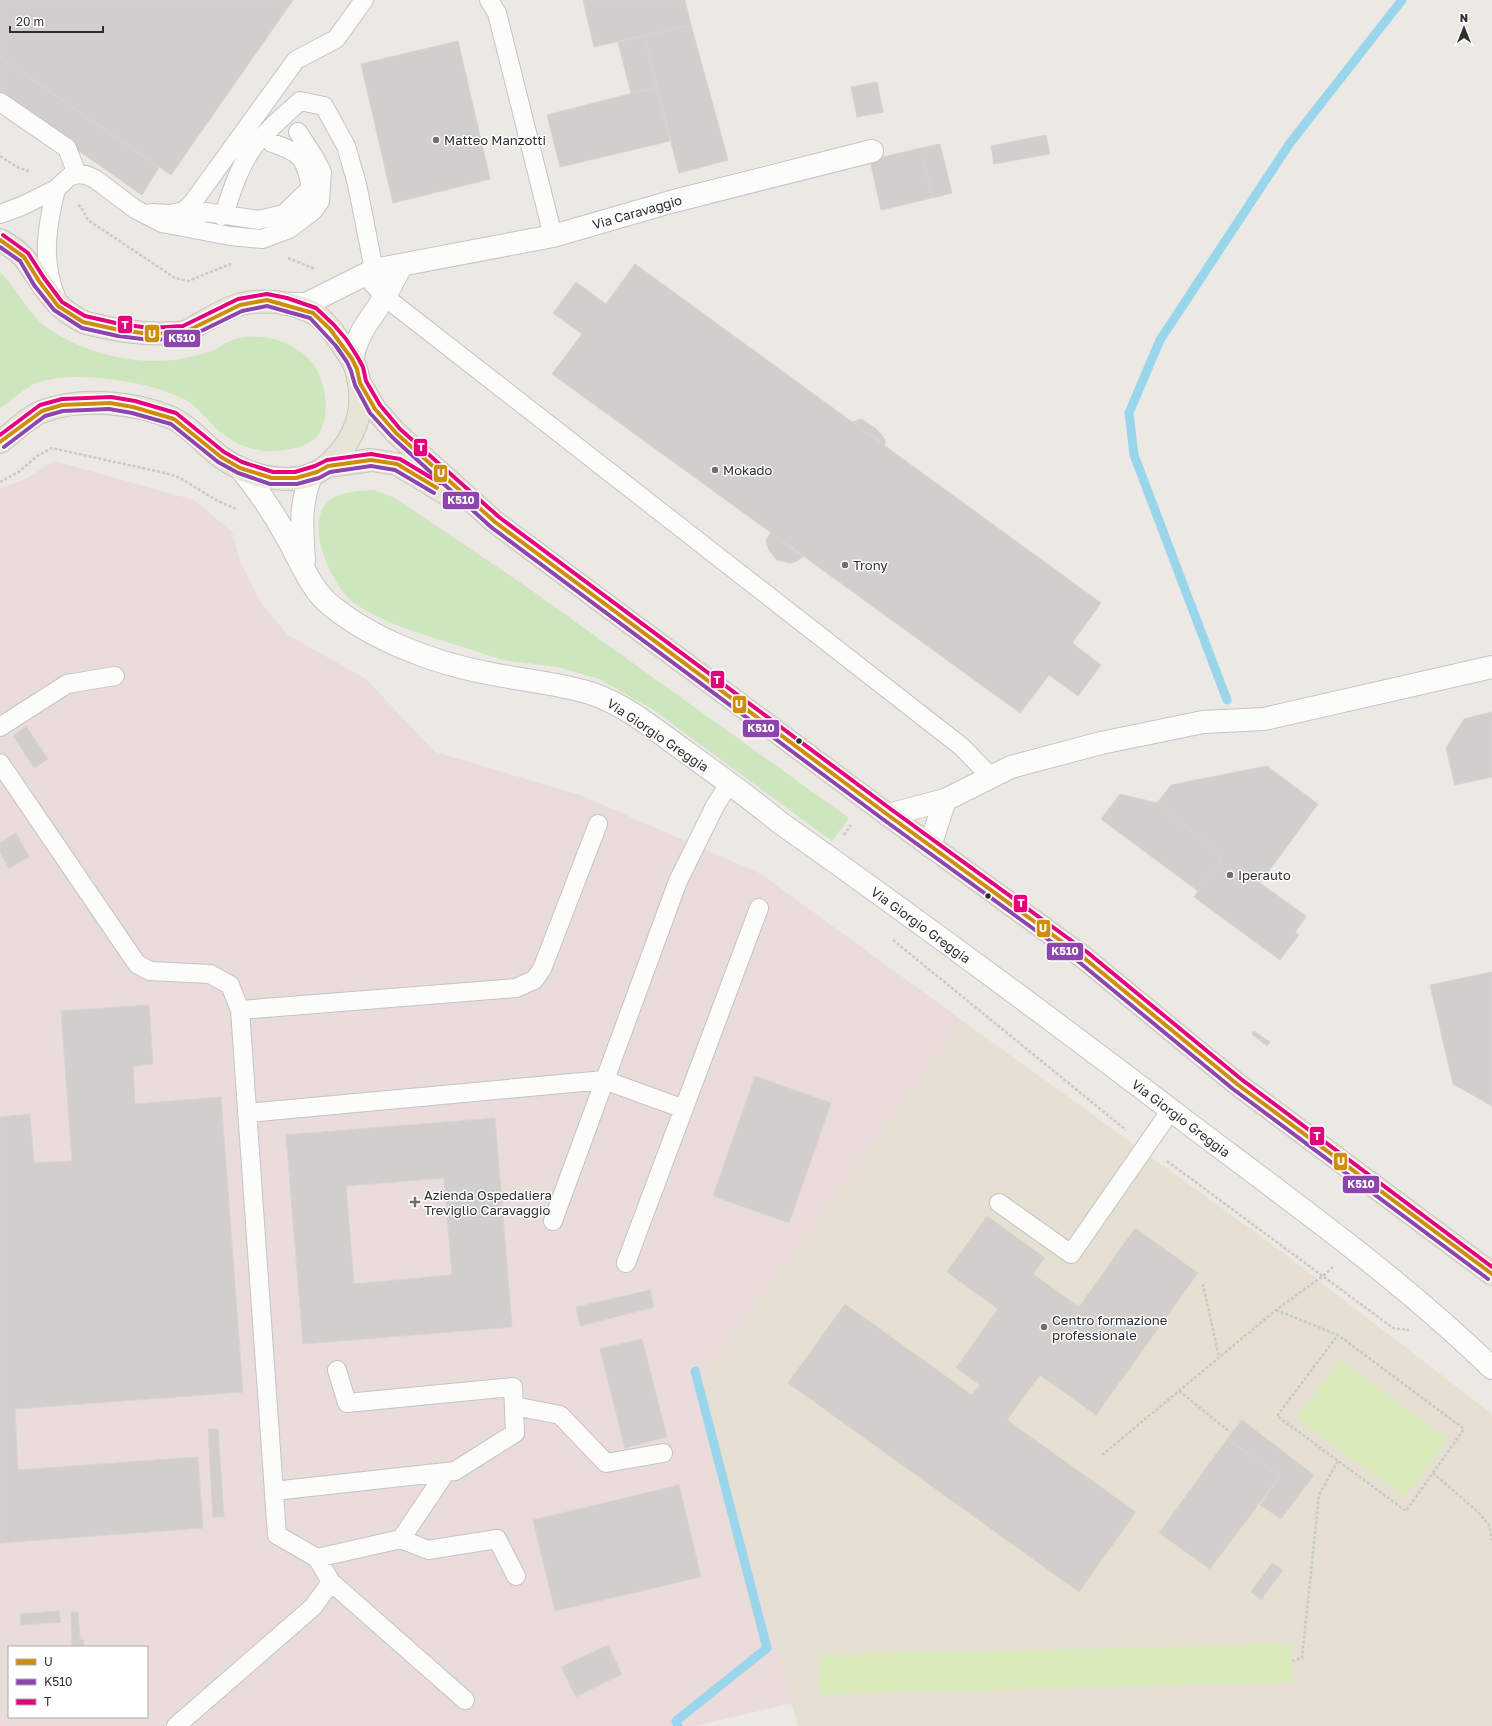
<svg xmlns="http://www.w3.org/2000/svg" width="1492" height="1726" viewBox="0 0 1492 1726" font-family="'Golos Text',sans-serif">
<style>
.education{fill:#e6e0d3}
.medical{fill:#e9dcdb;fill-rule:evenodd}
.green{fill:#cee6be}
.pitch{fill:#d9eabb}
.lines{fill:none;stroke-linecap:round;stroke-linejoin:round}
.stream{stroke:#99d6ec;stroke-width:9}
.building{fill:#d1cecb;stroke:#d7d4d0;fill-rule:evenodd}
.service-casing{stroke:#c5c4c5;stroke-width:20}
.minor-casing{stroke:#c5c4c5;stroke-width:24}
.primary-casing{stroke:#c6c5c4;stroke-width:24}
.path{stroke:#c9c9c8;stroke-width:2.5;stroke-dasharray:3 2;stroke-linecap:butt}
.service{stroke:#fcfcfb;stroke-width:18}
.minor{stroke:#fcfcfb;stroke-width:22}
.primary{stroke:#e8e4d6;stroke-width:22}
.bus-1-casing{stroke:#fff;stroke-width:7}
.bus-2-casing{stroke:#fff;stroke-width:7}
.bus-3-casing{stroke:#fff;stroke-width:7}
.bus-1{stroke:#cf8e09;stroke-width:4}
.bus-2{stroke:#8e44ad;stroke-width:4}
.bus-3{stroke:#e5007d;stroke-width:4}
.poi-dot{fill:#706f6e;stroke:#fff;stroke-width:1.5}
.bus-dot{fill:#2e2e2e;stroke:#fff;stroke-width:1.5}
.labels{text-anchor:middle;stroke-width:3;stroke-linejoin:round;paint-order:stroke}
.poi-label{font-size:13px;fill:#2e2e2e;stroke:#fff;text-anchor:start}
.street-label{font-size:13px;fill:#2e2e2e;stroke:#fff}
.line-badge{stroke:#fff;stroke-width:1.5}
.badge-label{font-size:11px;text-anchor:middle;font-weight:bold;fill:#fff}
</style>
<rect width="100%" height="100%" fill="#ece8e4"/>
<path class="education" d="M 963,1021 L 1270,1243 L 1492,1414 L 1492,1726 L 798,1726 L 698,1384 Z"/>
<path class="medical" d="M 54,461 L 194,500 L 232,532 L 240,561 L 261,603 L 288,635 L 366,679 L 435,752 L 580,795 L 761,874 L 963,1021 L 698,1384 L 793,1703 L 694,1726 L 0,1726 L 0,489 L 26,479 ZM 9,1647 L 147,1647 L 147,1717 L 9,1717 Z"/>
<path class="green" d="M 0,272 C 16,288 27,310 42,324 C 46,328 51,330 55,333 C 89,354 133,364 172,360 C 184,359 204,354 214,350 C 219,348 223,344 228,342 C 255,329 296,340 314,365 C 328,385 333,429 309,443 C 304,446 295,448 290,449 C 262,455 238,448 217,429 C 209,421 201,412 192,404 C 162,382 66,367 32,385 C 21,391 11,401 0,408 Z
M 373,490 L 393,497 L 524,585 L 849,818 L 832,841 L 652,709 L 599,679 L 558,667 L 503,660 L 406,629 C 389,622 369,614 354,603 C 332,586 304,526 327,503 C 338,491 358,491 373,490 Z"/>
<path class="pitch" d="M 1340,1360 L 1447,1439 L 1405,1497 L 1297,1418 Z
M 1292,1644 L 1292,1682 L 821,1694 L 821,1655 Z"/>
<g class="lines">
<path class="stream" d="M 1227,700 L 1134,455 L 1129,413 L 1160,340 L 1290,143 L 1402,0
M 678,1726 L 676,1721 L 767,1648 L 695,1371"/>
</g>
<path class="building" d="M 0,0 L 293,0 L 171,175 L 0,57 Z
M 583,0 L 685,0 L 691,25 L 594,47 Z
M 691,25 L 728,160 L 679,173 L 644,36 Z
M 644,36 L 657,87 L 631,93 L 618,42 Z
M 458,41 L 490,179 L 393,203 L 361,64 Z
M 0,57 L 159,167 L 142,195 L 0,96 Z
M 877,82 L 883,112 L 857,117 L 851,87 Z
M 657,87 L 670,141 L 560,167 L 547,115 Z
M 1046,135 L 1050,154 L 994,164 L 991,146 Z
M 940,144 L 952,193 L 932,198 L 921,148 Z
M 921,148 L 932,198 L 881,210 L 870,160 Z
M 635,264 L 1101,603 L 1072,643 L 1101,665 L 1078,696 L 1049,675 L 1020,713 L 552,374 L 582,334 L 553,313 L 576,282 L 606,304 Z
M 861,419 L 875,428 L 881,434 L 885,440 L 885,445 L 853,422 Z
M 771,533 L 803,557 L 797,561 L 790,563 L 777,560 L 770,552 L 766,543 L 767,538 Z
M 1492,712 L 1492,777 L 1455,785 L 1446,748 L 1464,719 Z
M 26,726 L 48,759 L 34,768 L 13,736 Z
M 1267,766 L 1318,804 L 1260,883 L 1306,916 L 1295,933 L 1299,935 L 1280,960 L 1194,897 L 1222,857 L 1157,803 L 1171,785 Z
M 1120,794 L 1157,803 L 1222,857 L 1198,891 L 1101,819 Z
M 16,833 L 29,857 L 9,868 L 0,852 L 0,843 Z
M 1492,972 L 1492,1106 L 1453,1084 L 1430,985 Z
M 149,1005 L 153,1064 L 133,1066 L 135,1104 L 221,1097 L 243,1392 L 15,1409 L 18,1470 L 198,1457 L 203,1528 L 0,1543 L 0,1117 L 30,1114 L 34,1163 L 72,1161 L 61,1011 Z
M 1254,1031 L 1270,1042 L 1267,1046 L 1252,1034 Z
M 755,1076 L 831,1103 L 789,1223 L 713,1196 Z
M 495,1118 L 512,1327 L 303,1344 L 286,1135 ZM 444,1178 L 452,1275 L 354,1284 L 346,1186 Z
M 987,1216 L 1045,1258 L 1033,1274 L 1079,1307 L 1135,1228 L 1198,1273 L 1096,1415 L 1040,1375 L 1007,1420 L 1136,1512 L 1079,1592 L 788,1383 L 845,1304 L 972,1395 L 980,1385 L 956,1368 L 998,1309 L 947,1272 Z
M 650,1290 L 654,1307 L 580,1326 L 576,1307 Z
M 642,1339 L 667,1437 L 625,1448 L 600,1349 Z
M 1242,1420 L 1314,1475 L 1281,1519 L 1260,1505 L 1280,1476 L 1227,1439 Z
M 208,1429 L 218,1429 L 224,1517 L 213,1517 Z
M 1227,1439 L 1280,1476 L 1210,1569 L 1159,1533 Z
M 679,1485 L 701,1577 L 555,1611 L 533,1520 Z
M 1272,1563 L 1283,1570 L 1261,1600 L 1251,1592 Z
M 59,1611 L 61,1622 L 21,1625 L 20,1614 Z
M 71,1612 L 78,1612 L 80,1640 L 84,1640 L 84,1647 L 72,1647 Z
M 608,1645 L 622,1674 L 576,1697 L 561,1667 Z"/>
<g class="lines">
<defs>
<path id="service" d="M 489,0 L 497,13 L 553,236
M 0,102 L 67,148 L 77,174
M 56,189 C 47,227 41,259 56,297
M 151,213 L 170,214 L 184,211 L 193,202 L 296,60 L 336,39 L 364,0
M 0,214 L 22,206 L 56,189 L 69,177 L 77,174 L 86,175 L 95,179 L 135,209 L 162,223 L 230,236 L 262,239 L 289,229 L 313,211 L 320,201 L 322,172 L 314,157 L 298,132
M 222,216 L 225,211 C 232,190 239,168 252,149 C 265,131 284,116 300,101 L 324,106 L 346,146 L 357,184 L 374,270
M 176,220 L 206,212 L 258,220 L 284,214 L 311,188 C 306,159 301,152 272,143
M 366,276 L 385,297 L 962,747 L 991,777
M 0,727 L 67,684 L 115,676
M 0,763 L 137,964 L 150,971 L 210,974 L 230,985 L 240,1010 L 277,1535 L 317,1558 L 331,1582 L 313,1607 L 176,1726
M 240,1010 L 516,988 L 534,980 L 542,969 L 598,824
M 247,1113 L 604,1080 L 684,1109
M 999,1203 L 1071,1254 L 1171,1110
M 553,1221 L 678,881 L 716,804 L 730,783
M 626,1263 L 759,908
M 514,1406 L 560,1415 L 606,1463 L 663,1453
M 274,1491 L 455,1471 L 515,1433 L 513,1387 L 347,1403 L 337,1370
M 401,1539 L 428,1550 L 497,1539 L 516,1576
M 317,1558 L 401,1539 L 446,1472
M 331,1582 L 465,1700"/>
<path id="minor" d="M 285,304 L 306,304 L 374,270 L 553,236 L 674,201 L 872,151
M 352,359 C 358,330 371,320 385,296 C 391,286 396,276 401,266
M 240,468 C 259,491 275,515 289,541 C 300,561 311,588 328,603 C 370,639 434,663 487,673 C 521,680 557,683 590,693 C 624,704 653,728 682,749 C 715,773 748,796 779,822 C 922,923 1062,1027 1201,1133 C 1301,1208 1402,1281 1492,1368
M 304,561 C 302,529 299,504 312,474
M 888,815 L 945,800 L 1011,767 L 1101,743 L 1203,722 L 1264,719 L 1492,667
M 930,846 L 945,800"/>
<path id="primary" d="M 0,240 C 9,245 19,251 25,259 C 40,279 49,300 70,314 C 75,317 80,321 86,323 C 114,330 142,335 171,333 C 175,333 180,333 184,332 C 188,331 193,328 196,326 C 210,318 226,308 241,304 C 265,299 290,302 311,312 C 324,318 335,334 342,345 C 349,355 356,364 358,377 C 365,411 356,438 331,462 C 302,491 251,478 222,458 C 205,446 191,427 172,418 C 136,402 82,397 44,411 C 28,416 14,432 0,442
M 360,383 L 375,409 L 396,433 L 495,522 L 888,815 L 1083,957 L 1237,1084 L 1492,1274
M 328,466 L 371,460 L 397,464 L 453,498"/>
</defs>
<use href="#service" class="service-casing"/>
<use href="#minor" class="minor-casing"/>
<use href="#primary" class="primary-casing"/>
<path class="path" d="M 0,156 L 17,167 L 31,172
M 78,205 L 81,207 L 88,220 L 175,278 L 188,281 L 233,263
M 288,258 L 315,269
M 0,482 L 20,471 L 37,456 L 52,448 L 169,474 L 180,478 L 216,500 L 236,509
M 844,835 L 851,825
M 893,940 L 1126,1130
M 1167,1161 L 1393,1328 L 1409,1330
M 1203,1284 L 1219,1357
M 1276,1310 L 1338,1335 L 1464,1429 L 1406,1511 L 1277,1416 L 1338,1335
M 1179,1391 L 1230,1432
M 1102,1455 L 1276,1310 L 1323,1276 L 1333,1267
M 1433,1473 L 1477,1511 L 1489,1525 L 1492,1540
M 1292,1661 L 1302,1658 L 1319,1495 L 1338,1461"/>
<use href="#service" class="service"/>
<use href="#minor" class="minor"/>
<use href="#primary" class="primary"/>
<defs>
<path id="bus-1" d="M 0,240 L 24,257 L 39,281 L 58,306 L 83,322 L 119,330 L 150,334 L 185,332 L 240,305 L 267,300 L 313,313 L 330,329 L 352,359 L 357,369 L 360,383 L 375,409 L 396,433 L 495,522 L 888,815 L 1083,957 L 1237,1084 L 1492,1274
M 0,442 L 42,411 L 62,405 L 110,403 L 133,407 L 174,419 L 221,457 L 240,468 L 272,478 L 296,478 L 317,472 L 328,466 L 371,460 L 397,464 L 437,488"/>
<path id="bus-2" d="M 0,247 L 20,261 L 34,285 L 54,310 L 82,328 L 118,336 L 150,340 L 187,338 L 242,311 L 267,306 L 310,318 L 336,346 L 347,362 L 351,371 L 355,385 L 370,413 L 392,437 L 491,527 L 884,820 L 1079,962 L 1233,1089 L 1488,1279
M 4,447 L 45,416 L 63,411 L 109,409 L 132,413 L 171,424 L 218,462 L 238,473 L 270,484 L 297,484 L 319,478 L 330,472 L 371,466 L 395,470 L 434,493"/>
<path id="bus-3" d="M 3,235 L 28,253 L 44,278 L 62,302 L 85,316 L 120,324 L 150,328 L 183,326 L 238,299 L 267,294 L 287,298 L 316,308 L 334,325 L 346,339 L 357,356 L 363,367 L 366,381 L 380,405 L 400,429 L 499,517 L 892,810 L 1087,952 L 1241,1079 L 1492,1267
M 0,435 L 40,405 L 62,399 L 111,397 L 135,401 L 176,413 L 224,452 L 242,462 L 273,472 L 295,472 L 315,466 L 327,460 L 371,454 L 400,459 L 440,483"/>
</defs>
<use href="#bus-1" class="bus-1-casing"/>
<use href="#bus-2" class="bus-2-casing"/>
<use href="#bus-3" class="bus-3-casing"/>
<use href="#bus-1" class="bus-1"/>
<use href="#bus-2" class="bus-2"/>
<use href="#bus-3" class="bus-3"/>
</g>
<g class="poi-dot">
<circle cx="436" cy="140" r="4"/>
<circle cx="715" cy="470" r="4"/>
<circle cx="845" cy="565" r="4"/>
<circle cx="1230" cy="875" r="4"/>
<path d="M413 1196h4v4h4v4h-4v4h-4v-4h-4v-4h4z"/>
<circle cx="1044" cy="1327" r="4"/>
</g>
<g class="bus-dot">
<circle cx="799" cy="741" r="3.5"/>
<circle cx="988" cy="896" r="3.5"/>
</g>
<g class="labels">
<g class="poi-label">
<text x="444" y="145">Matteo Manzotti</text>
<text x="723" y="475">Mokado</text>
<text x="853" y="570">Trony</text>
<text x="1238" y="880">Iperauto</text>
<text x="424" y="1200">Azienda Ospedaliera<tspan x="424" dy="15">Treviglio Caravaggio</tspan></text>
<text x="1052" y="1325">Centro formazione<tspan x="1052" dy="15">professionale</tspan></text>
</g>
<g class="street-label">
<text transform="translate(637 212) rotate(-16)" y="5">Via Caravaggio</text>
<text transform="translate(658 735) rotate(34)" y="5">Via Giorgio Greggia</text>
<text transform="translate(921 925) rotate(36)" y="5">Via Giorgio Greggia</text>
<text transform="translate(1181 1118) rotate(37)" y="5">Via Giorgio Greggia</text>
</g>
</g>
<g class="line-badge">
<rect x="117" y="315" width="16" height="19" rx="4" fill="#e5007d"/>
<rect x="144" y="324" width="16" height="19" rx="4" fill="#cf8e09"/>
<rect x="163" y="329" width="38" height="19" rx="4" fill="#8e44ad"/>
<rect x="413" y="438" width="15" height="19" rx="4" fill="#e5007d"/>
<rect x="433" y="464" width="15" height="19" rx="4" fill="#cf8e09"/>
<rect x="442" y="491" width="38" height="19" rx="4" fill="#8e44ad"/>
<rect x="710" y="670" width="15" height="19" rx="4" fill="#e5007d"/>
<rect x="732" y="695" width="15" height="19" rx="4" fill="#cf8e09"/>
<rect x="742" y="719" width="38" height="19" rx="4" fill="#8e44ad"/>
<rect x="1013" y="894" width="15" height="19" rx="4" fill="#e5007d"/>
<rect x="1036" y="919" width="15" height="19" rx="4" fill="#cf8e09"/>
<rect x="1046" y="942" width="38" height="19" rx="4" fill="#8e44ad"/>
<rect x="1309" y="1126" width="16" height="20" rx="4" fill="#e5007d"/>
<rect x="1333" y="1152" width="15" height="19" rx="4" fill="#cf8e09"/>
<rect x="1342" y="1175" width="38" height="19" rx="4" fill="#8e44ad"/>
</g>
<g class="badge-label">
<text x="125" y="329">T</text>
<text x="152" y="338">U</text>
<text x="182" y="342">K510</text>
<text x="421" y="451">T</text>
<text x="441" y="477">U</text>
<text x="461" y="504">K510</text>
<text x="717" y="684">T</text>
<text x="739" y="708">U</text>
<text x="761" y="732">K510</text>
<text x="1021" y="907">T</text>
<text x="1043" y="932">U</text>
<text x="1065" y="955">K510</text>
<text x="1317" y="1140">T</text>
<text x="1341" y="1165">U</text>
<text x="1361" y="1188">K510</text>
</g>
<rect x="8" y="1646" width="140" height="72" fill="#ffffff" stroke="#ababab"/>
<rect x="16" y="1659" width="20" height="6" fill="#cf8e09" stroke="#ababab"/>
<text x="44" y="1666" font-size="12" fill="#2e2e2e">U</text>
<rect x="16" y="1679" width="20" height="6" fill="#8e44ad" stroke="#ababab"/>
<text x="44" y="1686" font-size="12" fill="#2e2e2e">K510</text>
<rect x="16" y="1699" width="20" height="6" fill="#e5007d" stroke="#ababab"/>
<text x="44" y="1706" font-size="12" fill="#2e2e2e">T</text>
<g transform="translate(1464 28)" stroke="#ffffff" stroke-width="3" paint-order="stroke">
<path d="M0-3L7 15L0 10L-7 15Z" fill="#2e2e2e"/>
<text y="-6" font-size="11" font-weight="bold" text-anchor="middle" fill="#2e2e2e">N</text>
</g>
<path d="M10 26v6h93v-6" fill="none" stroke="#2e2e2e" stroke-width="2"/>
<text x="16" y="26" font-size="12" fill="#2e2e2e" stroke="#ffffff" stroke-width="3" paint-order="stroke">20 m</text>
</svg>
